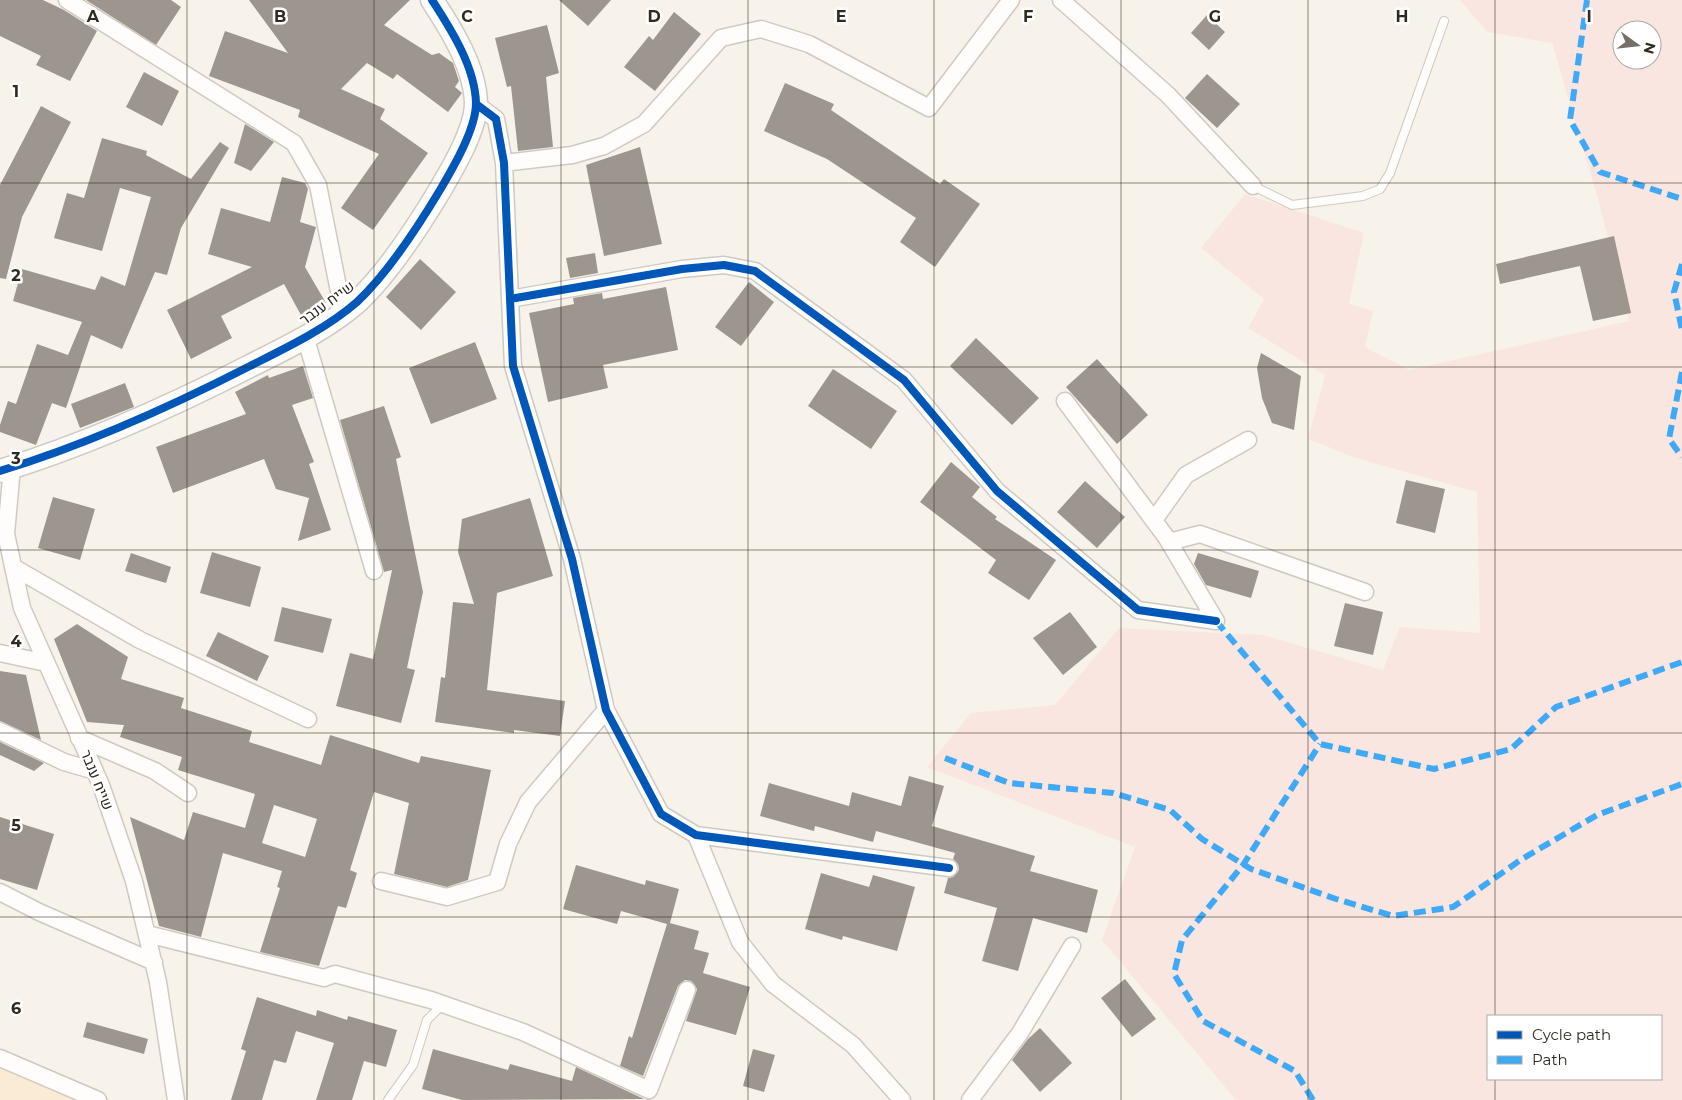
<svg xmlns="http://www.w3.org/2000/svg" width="1682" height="1100" viewBox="0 0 1682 1100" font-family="Montserrat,Heebo,sans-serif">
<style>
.built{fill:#faebd5}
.green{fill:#fae6e0;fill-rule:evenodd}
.building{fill:#9d968f;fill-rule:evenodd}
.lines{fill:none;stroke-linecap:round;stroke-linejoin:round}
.lane-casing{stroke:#cfcac1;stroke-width:10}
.street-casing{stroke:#cfcac1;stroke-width:19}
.secondary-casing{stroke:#cfcac1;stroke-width:25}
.lane{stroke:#fefdfc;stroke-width:8}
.street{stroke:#fefdfc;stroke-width:16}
.secondary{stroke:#fefdfc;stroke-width:22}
.quiet{stroke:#3fa9f5;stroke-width:6;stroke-dasharray:12 6;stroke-linecap:butt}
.cycleway-casing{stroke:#fff;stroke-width:11}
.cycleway{stroke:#0057b8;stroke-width:8}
.grid{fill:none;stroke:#2f291f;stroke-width:1;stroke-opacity:0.55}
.labels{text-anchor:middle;stroke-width:5;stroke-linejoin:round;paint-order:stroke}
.street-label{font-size:15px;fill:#2f291f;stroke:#fff}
.grid-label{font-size:16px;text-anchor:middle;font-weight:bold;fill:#2f291f;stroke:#fff;stroke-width:5;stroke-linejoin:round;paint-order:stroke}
</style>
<rect width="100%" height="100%" fill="#f8f3ea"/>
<path class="built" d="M 0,1066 L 76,1100 L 0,1100 Z"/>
<path class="green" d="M 1460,0 L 1682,0 L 1682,1100 L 1236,1100 L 1102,940 L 1135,847 L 927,767 L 971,713 L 1055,705 L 1119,628 L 1263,635 L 1383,670 L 1400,627 L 1480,633 L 1477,492 L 1359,459 L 1308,439 L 1325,375 L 1248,328 L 1264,299 L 1201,248 L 1245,194 L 1364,233 L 1349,304 L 1373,311 L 1365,347 L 1409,370 L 1629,321 L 1598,199 L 1552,43 L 1487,32 ZM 1622,30 L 1652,30 L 1652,60 L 1622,60 ZM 1488,1016 L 1661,1016 L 1661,1079 L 1488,1079 Z"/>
<path class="building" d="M 0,0 L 43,0 L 64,10 L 97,31 L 70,81 L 36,65 L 41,56 L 0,36 Z
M 86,0 L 171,0 L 181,7 L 156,45 Z
M 249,0 L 410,0 L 384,25 L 432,55 L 439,53 L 453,63 L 459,81 L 455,87 L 462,93 L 448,112 L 397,74 L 393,79 L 367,63 L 341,89 L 385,109 L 380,119 L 428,153 L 373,230 L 341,208 L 379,154 L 298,117 L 300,110 L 209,76 L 225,31 L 288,53 Z
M 559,0 L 611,0 L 588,26 Z
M 674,12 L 701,34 L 655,91 L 624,67 L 649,36 L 653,40 Z
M 1207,15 L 1225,32 L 1209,50 L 1191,33 Z
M 547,25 L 559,73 L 546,77 L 553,147 L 518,151 L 511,86 L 507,87 L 495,38 Z
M 144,72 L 179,91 L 162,126 L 126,107 Z
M 1207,74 L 1240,104 L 1217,128 L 1185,98 Z
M 785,83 L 834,104 L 831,110 L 940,184 L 944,179 L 980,204 L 935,267 L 900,242 L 916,218 L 827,159 L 764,131 Z
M 41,106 L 71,122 L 22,217 L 6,279 L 0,278 L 0,185 Z
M 245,124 L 274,142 L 251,171 L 234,163 Z
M 102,138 L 147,151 L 146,155 L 191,179 L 220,142 L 229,148 L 181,228 L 167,275 L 155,272 L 122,349 L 91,335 L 66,408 L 52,403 L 36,445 L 0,432 L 0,425 L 8,401 L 16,404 L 37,344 L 68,355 L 82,322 L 13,301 L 22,269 L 95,290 L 101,276 L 125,286 L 151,197 L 120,188 L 102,251 L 54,238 L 67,193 L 84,198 Z
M 640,147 L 662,244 L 604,256 L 586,165 Z
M 282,177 L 305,183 L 308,189 L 300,222 L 316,227 L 305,267 L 326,303 L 302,317 L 284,284 L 221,316 L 232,338 L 191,359 L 167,310 L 252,267 L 208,254 L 221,208 L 270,222 Z
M 1614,236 L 1631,313 L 1593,321 L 1580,266 L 1500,284 L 1496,264 Z
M 595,253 L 598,273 L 570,278 L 566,258 Z
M 420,259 L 456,292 L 421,330 L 386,297 Z
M 749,282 L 774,302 L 741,346 L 715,327 Z
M 666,287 L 678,350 L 603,365 L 608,388 L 548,402 L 529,313 L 574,304 L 573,298 L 602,293 L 603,299 Z
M 976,338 L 1039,398 L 1012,425 L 950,366 Z
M 475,342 L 497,399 L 431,424 L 409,368 Z
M 1261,353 L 1301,376 L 1294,430 L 1272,423 L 1262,398 L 1257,368 Z
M 1097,359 L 1148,415 L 1117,444 L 1066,387 Z
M 303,366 L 313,398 L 292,405 L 314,462 L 309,464 L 331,530 L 298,541 L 309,498 L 276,489 L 264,459 L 173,493 L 156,447 L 246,414 L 235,392 L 268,375 L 269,378 Z
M 833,369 L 897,411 L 871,449 L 808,406 Z
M 125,383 L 134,407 L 80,428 L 71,404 Z
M 384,406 L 401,457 L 396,459 L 423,592 L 407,668 L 415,670 L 401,723 L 336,706 L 350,653 L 373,659 L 392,570 L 384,572 L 340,420 Z
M 951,462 L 980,487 L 972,497 L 997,517 L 995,519 L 1056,560 L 1029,600 L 988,573 L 996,560 L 920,502 Z
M 1406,480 L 1445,489 L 1435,533 L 1396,523 Z
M 1085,481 L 1125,517 L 1097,548 L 1057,512 Z
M 53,497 L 95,509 L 80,560 L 38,548 Z
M 530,498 L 553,576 L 497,593 L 487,690 L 565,701 L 560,736 L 514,730 L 514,733 L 435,722 L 441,677 L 445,678 L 453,602 L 474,604 L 458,552 L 462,519 Z
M 212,552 L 261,567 L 250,607 L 200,593 Z
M 131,553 L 171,567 L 166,583 L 125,571 Z
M 1198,553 L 1259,571 L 1251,598 L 1206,585 L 1194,564 Z
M 1345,603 L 1383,612 L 1373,655 L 1334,646 Z
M 282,607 L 332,619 L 323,653 L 274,641 Z
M 1070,612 L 1097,647 L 1063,675 L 1033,638 Z
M 77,624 L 128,657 L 121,679 L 184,698 L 181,708 L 252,731 L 249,742 L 321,765 L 330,735 L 419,763 L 421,756 L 491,770 L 468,880 L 447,887 L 394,874 L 409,803 L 374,792 L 350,870 L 357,873 L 346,908 L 338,906 L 319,966 L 260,952 L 280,888 L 277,887 L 282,871 L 223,853 L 201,937 L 159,926 L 130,817 L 184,840 L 193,812 L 245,828 L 255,794 L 178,770 L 182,757 L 120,737 L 124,725 L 87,722 L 54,639 ZM 274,805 L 317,819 L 305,857 L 262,843 Z
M 218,632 L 269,656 L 257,681 L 206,656 Z
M 0,671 L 26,675 L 41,740 L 0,721 Z
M 0,742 L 44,763 L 34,771 L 0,755 Z
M 909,776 L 944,786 L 932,826 L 1035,856 L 1030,871 L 1098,890 L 1087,933 L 1033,918 L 1018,971 L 982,961 L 997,908 L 944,893 L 948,878 L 953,877 L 959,870 L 958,864 L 953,859 L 955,853 L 876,831 L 873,842 L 815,826 L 814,831 L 760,816 L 769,783 L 849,806 L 852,792 L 901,806 Z
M 0,817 L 54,834 L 37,890 L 0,879 Z
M 576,865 L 645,885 L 646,880 L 679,889 L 670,923 L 699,931 L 694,949 L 709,953 L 703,973 L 750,987 L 736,1035 L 686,1021 L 697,989 L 691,981 L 685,980 L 678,986 L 643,1076 L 620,1066 L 629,1036 L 632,1038 L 667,924 L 621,911 L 617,924 L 563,909 Z
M 821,873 L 869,887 L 873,875 L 915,887 L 897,951 L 843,936 L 842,940 L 805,929 Z
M 1125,979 L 1156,1019 L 1132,1037 L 1101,998 Z
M 257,997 L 316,1016 L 317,1010 L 347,1020 L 348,1016 L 397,1030 L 386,1067 L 364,1061 L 352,1100 L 316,1100 L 334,1043 L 296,1031 L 286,1063 L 274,1060 L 262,1100 L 231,1100 L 246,1051 L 241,1049 Z
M 87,1022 L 148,1039 L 144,1054 L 83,1037 Z
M 1040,1028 L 1072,1063 L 1040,1092 L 1012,1060 L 1028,1039 Z
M 433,1049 L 508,1070 L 510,1064 L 572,1081 L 576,1067 L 644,1099 L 462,1100 L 422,1089 Z
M 753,1049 L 775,1055 L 764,1092 L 743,1086 Z"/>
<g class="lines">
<defs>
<path id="lane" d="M 1253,186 L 1292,205 L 1363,196 L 1380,189 L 1390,173 L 1444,21
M 388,1100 L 413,1065 L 427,1020 L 443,1004"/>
<path id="street" d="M 67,0 L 294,143 L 318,185 L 343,312
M 1061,0 L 1168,95 L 1253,186
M 476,104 L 496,119 L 504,163 L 513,366 L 572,559 L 606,710 L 661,814 L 696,835 L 949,868
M 504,163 L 572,155 L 604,146 L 644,124 L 721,38 L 761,29 L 809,44 L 929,108 L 1011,0
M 510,299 L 682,269 L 724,265 L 755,271 L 904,380 L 997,491 L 1138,610 L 1216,621
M 305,336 L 374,571
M 1065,401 L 1166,537 L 1216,621
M 12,467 L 6,534 L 22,608 L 101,785 L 134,881 L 158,982 L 176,1100
M 1154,520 L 1186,475 L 1248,440
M 1169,542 L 1200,534 L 1365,592
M 13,567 L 140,640 L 308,719
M 0,653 L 46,663
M 0,731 L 64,762 L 95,771
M 79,738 L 155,771 L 188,793
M 696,835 L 740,942 L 773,984 L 853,1045 L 902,1100
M 381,881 L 447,897 L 497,882 L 508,844 L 528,802 L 606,710
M 0,892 L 39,912 L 154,962
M 147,934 L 324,978 L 335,974 L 431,1000 L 523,1032 L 649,1090 L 687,990
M 0,1058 L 98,1100
M 970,1100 L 1020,1033 L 1072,946"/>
<path id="secondary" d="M 0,471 C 86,445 170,407 250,366 C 286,348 326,329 357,302 C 387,274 419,225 440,190 C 453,168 476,129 476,103 C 475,67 451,29 432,0"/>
</defs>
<use href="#lane" class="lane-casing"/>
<use href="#street" class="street-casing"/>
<use href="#secondary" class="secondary-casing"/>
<use href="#lane" class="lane"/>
<use href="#street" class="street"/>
<use href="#secondary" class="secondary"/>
<path class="quiet" d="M 1587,0 L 1570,120 L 1600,172 L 1682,199
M 1682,264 L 1674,292 L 1682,330
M 1682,372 L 1669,439 L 1682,457
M 1216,621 L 1320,744 L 1434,769 L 1511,749 L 1556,707 L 1682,662
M 945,758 L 1009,783 L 1113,793 L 1170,810 L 1202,839 L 1251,869 L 1336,899 L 1393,916 L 1453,907 L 1522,859 L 1597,815 L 1682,784
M 1313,1100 L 1295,1071 L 1203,1021 L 1174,974 L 1182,940 L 1243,865 L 1320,744"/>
<defs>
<path id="cycleway" d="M 476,104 L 496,119 L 504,163 L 513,366 L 572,559 L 606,710 L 661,814 L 696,835 L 949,868
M 510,299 L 682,269 L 724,265 L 755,271 L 904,380 L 997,491 L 1138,610 L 1216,621
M 0,471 C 86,445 170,407 250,366 C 286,348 326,329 357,302 C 387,274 419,225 440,190 C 453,168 476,129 476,103 C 475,67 451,29 432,0"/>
</defs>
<use href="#cycleway" class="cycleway-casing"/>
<use href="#cycleway" class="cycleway"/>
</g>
<path class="grid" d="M 187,0 L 187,1100M 374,0 L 374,1100M 561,0 L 561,1100M 748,0 L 748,1100M 934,0 L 934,1100M 1121,0 L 1121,1100M 1308,0 L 1308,1100M 1495,0 L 1495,1016M 0,183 L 1682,183M 0,367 L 1682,367M 0,550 L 1682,550M 0,733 L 1682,733M 0,917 L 1682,917M 1495,1079 L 1495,1100"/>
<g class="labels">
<g class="street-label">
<text transform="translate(327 303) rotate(-36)" y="5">שייח ענבר</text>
<text transform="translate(97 780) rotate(68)" y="5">שייח ענבר</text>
</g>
</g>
<g class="grid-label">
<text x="93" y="22">A</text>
<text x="280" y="22">B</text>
<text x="467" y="22">C</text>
<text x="654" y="22">D</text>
<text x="841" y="22">E</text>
<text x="1028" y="22">F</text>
<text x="1215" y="22">G</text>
<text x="1402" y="22">H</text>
<text x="1589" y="22">I</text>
<text x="16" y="97">1</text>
<text x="16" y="281">2</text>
<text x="16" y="464">3</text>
<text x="16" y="647">4</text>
<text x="16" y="831">5</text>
<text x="16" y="1014">6</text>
</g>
<rect x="1487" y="1015" width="175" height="65" fill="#ffffff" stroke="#aca9a5"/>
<rect x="1497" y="1031" width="25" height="8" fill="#0057b8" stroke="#aca9a5"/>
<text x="1532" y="1040" font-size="15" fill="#2f291f">Cycle path</text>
<rect x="1497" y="1056" width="25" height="8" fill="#3fa9f5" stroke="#aca9a5"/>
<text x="1532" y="1065" font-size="15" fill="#2f291f">Path</text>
<g transform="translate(1637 45) rotate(105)"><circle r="24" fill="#ffffff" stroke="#aca9a5"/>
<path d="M0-4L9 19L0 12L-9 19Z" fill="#757066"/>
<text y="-8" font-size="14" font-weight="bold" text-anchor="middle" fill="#2f291f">N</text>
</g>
</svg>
